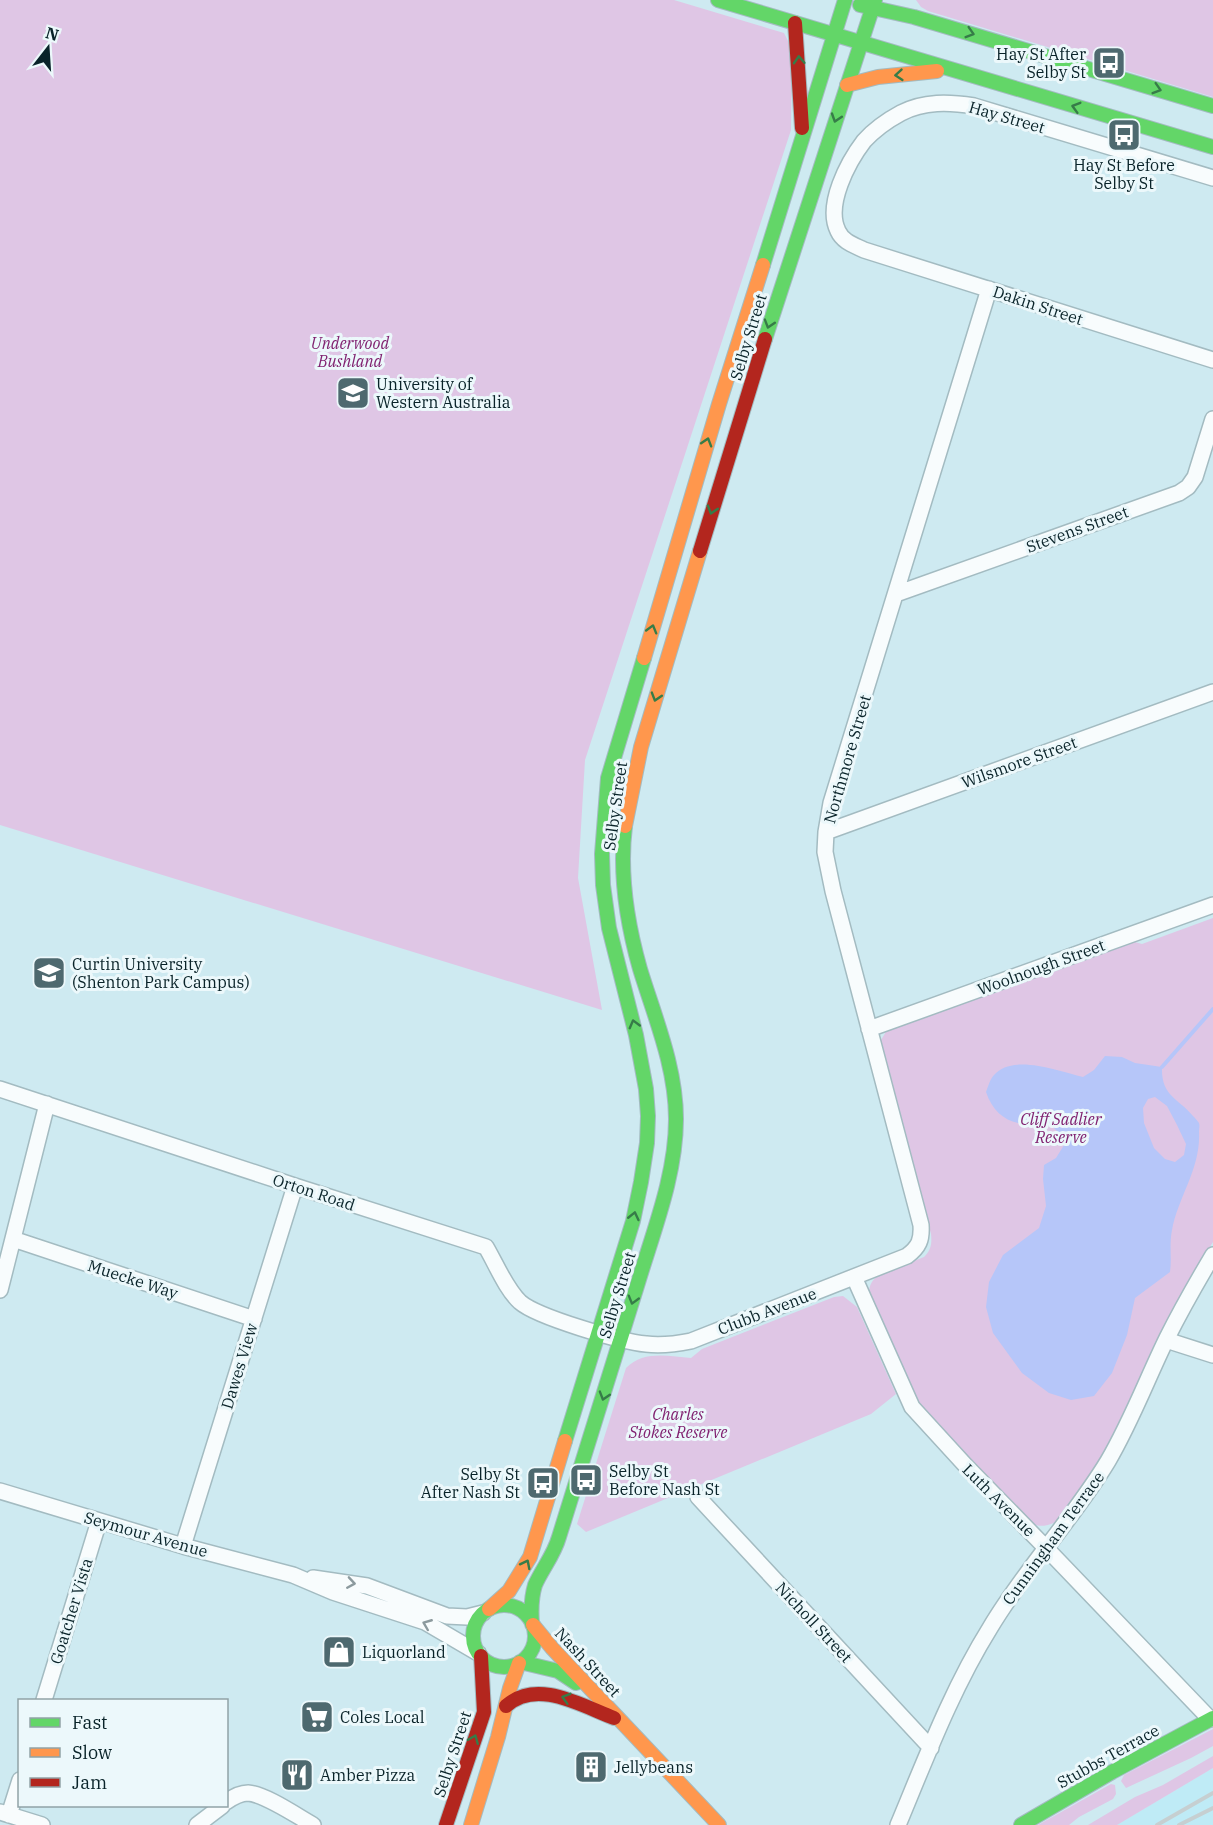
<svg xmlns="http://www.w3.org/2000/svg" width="1213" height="1825" viewBox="0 0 1213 1825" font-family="'IBM Plex Serif',serif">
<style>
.built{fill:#bfebf6}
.green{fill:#dfc6e5}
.water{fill:#b6c6f9;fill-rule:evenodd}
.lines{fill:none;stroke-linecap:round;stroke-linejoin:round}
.stream{stroke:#b6c6f9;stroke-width:4}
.street-casing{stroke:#a3bbc1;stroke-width:18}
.fast-casing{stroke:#a3bbc1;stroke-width:16}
.slow-casing{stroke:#a3bbc1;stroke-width:16}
.jam-casing{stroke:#a3bbc1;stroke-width:16}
.street{stroke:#f8fcfd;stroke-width:15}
.fast{stroke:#63d668;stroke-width:14}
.slow{stroke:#ff974d;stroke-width:14}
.jam{stroke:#b3261e;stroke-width:14}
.rail{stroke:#c6cfd1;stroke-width:4}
.oneway{stroke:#367c48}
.oneway2{stroke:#8c9a9e}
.labels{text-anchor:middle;stroke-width:6;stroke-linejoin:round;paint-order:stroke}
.poi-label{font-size:16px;fill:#092329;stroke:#ecf8fb;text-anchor:start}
.street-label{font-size:16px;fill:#092329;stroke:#ecf8fb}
.park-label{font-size:16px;font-style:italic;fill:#812271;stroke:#ecf8fb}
</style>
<rect width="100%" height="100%" fill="#ceeaf1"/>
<path class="built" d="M 1213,1768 L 1213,1825 L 1117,1825 Z"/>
<path class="green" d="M 0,0 L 674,0 L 784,33 L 792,49 L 791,130 L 585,760 L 578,878 L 602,1010 L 0,825 Z
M 916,0 L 1213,0 L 1213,97 L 928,11 L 921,7 Z
M 1213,918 L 1213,1242 L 1187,1283 L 1126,1414 L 1102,1457 L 1059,1520 C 1049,1526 1041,1528 1031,1523 L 945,1438 L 919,1404 L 869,1294 C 869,1285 872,1280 879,1275 L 924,1257 C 931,1250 932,1244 931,1234 L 881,1047 L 881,1040 L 887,1030 L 1131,941 L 1142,944 Z
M 843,1296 L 857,1307 L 896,1394 L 871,1414 L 586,1532 L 577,1524 L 626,1368 C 643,1350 669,1356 691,1358 L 702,1349 L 834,1297 Z
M 1213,1729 L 1213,1746 L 1191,1758 L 1126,1788 L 1121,1781 L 1124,1775 Z
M 1213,1756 L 1213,1768 L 1117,1825 L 1088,1825 L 1135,1797 L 1163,1785 Z
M 1111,1784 L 1115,1785 L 1116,1794 L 1113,1799 L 1079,1817 L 1069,1825 L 1038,1825 Z"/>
<path class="water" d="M 1105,1056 L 1122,1057 L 1135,1063 L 1162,1067 C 1161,1096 1177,1097 1193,1116 C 1195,1118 1197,1120 1199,1123 C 1200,1126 1199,1129 1199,1132 C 1201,1168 1178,1197 1172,1230 C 1169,1245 1172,1258 1170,1272 L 1135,1298 L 1127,1335 L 1112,1373 L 1094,1396 L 1071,1400 L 1049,1393 L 1022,1373 L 993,1333 L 986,1307 L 989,1282 L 1003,1255 L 1039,1228 L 1046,1206 L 1043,1179 L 1044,1165 L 1056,1158 L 1064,1145 L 1060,1134 L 1049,1123 C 1020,1128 996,1122 986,1092 C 988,1087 990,1079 994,1075 C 1013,1053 1060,1072 1083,1077 L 1094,1070 ZM 1155,1097 L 1167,1106 L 1177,1125 L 1186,1144 L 1184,1155 L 1175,1162 L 1165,1159 L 1154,1148 L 1144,1123 L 1143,1108 L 1148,1099 Z"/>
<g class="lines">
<path class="stream" d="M 1162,1067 L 1213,1009"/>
<defs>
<path id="street" d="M 1213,178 L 974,106 C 949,102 924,101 901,113 C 888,120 874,130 864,141 C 848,162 825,205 838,231 C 843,242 854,245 864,250 L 1213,360
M 896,594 L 1179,493 L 1188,487 L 1195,477 L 1213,419
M 826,832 L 1213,692
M 869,1029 L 1213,905
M 0,1089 L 295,1186 L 486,1247 C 496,1264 506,1289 520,1302 C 537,1317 622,1342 646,1344 C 661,1346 676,1344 691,1341 L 907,1256 C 919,1247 922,1240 921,1225 L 833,891 L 825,852 L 826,832 L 831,803 L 989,289
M 13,1239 L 254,1319
M 854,1277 L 912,1407 L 966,1466 L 1046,1548 L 1210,1719
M 0,1290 L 47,1104
M 1166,1340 L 1213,1355
M 0,1491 L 183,1546 L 293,1575 L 333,1592 L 425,1622 L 478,1653
M 698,1497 L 931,1748
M 183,1546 L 295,1186
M 313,1578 L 367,1586 L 447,1616 L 467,1617 L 483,1613
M 44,1700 L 99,1521
M 226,1802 C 233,1797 240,1793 248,1793 C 265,1794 297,1816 313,1825
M 0,1812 L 42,1825
M 9,1815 L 20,1780
M 197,1825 L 222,1806
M 898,1825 C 926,1758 952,1689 990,1628 C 1025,1569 1073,1519 1108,1461 C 1131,1422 1147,1379 1167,1338 C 1181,1310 1197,1282 1213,1255"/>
<path id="fast" d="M 718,0 L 1213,147
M 860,5 L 914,17 L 1213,106
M 763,265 L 845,0
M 765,339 L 875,0
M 565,1441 L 633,1221 L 641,1182 L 647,1143 L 648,1116 L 646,1089 L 636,1035 L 609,928 L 603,885 L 602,854 L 608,778 L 644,658
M473 1636a31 31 0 1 1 62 0a31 31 0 1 1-62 0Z
M 532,1624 C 531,1611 531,1598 535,1585 C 542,1569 554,1555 559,1537 C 585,1454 611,1370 637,1286 C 653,1232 676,1176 676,1119 C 676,1067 655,1018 640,969 C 627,923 619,874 625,826
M 520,1662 L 558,1671 L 576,1683
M 1021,1825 L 1112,1772 L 1213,1718"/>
<path id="slow" d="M 847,85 L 878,77 L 937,71
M 644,658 L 719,404 L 763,265
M 625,826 L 641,747 L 700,551
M 489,1609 L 509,1591 L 530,1557 L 565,1441
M 533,1625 L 552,1648 L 719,1825
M 471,1825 L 498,1737 L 510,1688 L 519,1663"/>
<path id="jam" d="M 795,23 L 802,128
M 700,551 L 765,339
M 506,1706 C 537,1678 582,1706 614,1718
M 446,1825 L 484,1712 L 481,1656"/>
</defs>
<use href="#street" class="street-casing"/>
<use href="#fast" class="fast-casing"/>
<use href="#slow" class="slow-casing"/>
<use href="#jam" class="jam-casing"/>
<use href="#street" class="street"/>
<use href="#fast" class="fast"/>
<use href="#slow" class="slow"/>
<use href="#jam" class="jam"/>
<path class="rail" d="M 1157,1825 L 1213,1793
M 1179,1825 L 1213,1808"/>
</g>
<defs><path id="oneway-chevron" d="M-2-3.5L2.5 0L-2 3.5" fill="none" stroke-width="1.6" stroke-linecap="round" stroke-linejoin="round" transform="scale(1.5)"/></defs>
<g class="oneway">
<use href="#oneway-chevron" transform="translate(970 33) rotate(17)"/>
<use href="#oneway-chevron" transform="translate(799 60) rotate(-93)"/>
<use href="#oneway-chevron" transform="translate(899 75) rotate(175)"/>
<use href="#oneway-chevron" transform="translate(1157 89) rotate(17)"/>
<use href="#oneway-chevron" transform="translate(1076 107) rotate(-164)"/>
<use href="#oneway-chevron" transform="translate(836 118) rotate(108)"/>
<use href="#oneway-chevron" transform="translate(769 324) rotate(107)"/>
<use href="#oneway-chevron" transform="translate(707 442) rotate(-73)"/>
<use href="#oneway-chevron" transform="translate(712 510) rotate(107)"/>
<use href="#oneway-chevron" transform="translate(652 629) rotate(-74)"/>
<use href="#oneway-chevron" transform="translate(656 697) rotate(107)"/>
<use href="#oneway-chevron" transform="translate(634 1024) rotate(-105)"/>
<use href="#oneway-chevron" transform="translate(634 1216) rotate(-77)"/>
<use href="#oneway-chevron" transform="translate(633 1300) rotate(106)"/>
<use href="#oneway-chevron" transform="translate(604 1396) rotate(107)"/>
<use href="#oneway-chevron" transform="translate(526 1564) rotate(-63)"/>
<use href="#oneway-chevron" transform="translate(566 1698) rotate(-164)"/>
<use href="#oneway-chevron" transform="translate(474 1739) rotate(-68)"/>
</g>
<g class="oneway2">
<use href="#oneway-chevron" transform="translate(351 1583) rotate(9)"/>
<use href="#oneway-chevron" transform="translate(427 1624) rotate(-158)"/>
</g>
<defs>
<symbol id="bus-square" viewBox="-11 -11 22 22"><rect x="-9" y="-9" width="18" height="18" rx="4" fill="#4e696f" stroke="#ecf8fb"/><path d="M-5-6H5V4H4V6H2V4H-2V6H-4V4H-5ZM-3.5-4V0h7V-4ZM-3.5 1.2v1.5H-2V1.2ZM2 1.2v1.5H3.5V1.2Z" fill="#fff"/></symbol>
<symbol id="university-square" viewBox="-11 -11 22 22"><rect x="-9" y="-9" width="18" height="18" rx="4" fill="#4e696f" stroke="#ecf8fb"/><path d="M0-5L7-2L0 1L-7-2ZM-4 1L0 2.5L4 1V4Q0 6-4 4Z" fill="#fff"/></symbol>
<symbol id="shop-square" viewBox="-11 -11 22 22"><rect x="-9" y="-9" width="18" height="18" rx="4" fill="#4e696f" stroke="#ecf8fb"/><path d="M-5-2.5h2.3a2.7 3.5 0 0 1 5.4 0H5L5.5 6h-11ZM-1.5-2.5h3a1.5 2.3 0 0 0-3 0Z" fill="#fff"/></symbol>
<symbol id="supermarket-square" viewBox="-11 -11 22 22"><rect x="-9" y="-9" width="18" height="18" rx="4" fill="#4e696f" stroke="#ecf8fb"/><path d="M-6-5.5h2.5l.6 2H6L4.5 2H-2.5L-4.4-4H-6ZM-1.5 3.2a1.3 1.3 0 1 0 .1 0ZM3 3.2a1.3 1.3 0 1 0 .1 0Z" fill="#fff"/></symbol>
<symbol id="building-square" viewBox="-11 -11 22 22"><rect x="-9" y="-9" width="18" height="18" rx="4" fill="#4e696f" stroke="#ecf8fb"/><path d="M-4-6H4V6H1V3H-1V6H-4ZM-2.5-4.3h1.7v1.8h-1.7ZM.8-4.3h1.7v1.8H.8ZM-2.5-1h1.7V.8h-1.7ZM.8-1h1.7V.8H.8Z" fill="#fff"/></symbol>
<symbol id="restaurant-square" viewBox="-11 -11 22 22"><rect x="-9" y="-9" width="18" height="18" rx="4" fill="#4e696f" stroke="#ecf8fb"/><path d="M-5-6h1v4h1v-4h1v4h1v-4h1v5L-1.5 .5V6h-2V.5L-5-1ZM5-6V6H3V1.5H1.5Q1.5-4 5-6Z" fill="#fff"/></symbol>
</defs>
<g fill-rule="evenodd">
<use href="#bus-square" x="1090" y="44" width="38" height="38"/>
<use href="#bus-square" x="1105" y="116" width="38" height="38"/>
<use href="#university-square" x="334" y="374" width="38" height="38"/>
<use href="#university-square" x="30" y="954" width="38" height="38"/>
<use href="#bus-square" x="567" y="1461" width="38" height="38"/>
<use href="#bus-square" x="524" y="1464" width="38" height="38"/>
<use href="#shop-square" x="320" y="1633" width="38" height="38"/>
<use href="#supermarket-square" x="298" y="1698" width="38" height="38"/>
<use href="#building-square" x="572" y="1748" width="38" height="38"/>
<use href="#restaurant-square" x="278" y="1756" width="38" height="38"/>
</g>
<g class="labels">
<g class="poi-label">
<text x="1086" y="60" text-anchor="end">Hay St After<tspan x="1086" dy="18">Selby St</tspan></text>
<text x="1124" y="171" text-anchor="middle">Hay St Before<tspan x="1124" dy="18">Selby St</tspan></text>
<text x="376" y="390">University of<tspan x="376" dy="18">Western Australia</tspan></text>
<text x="72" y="970">Curtin University<tspan x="72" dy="18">(Shenton Park Campus)</tspan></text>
<text x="609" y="1477">Selby St<tspan x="609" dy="18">Before Nash St</tspan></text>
<text x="520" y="1480" text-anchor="end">Selby St<tspan x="520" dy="18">After Nash St</tspan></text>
<text x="362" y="1658">Liquorland</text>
<text x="340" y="1723">Coles Local</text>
<text x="614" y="1773">Jellybeans</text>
<text x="320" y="1781">Amber Pizza</text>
</g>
<g class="street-label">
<text transform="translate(1007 117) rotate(16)" y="6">Hay Street</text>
<text transform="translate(1038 305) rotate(18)" y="6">Dakin Street</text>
<text transform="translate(748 337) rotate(-73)" y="6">Selby Street</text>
<text transform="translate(1077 529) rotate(-20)" y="6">Stevens Street</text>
<text transform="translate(847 759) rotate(-74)" y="6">Northmore Street</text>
<text transform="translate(1019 762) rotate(-20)" y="6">Wilsmore Street</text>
<text transform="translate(615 806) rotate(-82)" y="6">Selby Street</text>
<text transform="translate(1041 967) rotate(-20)" y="6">Woolnough Street</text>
<text transform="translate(314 1192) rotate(18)" y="6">Orton Road</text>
<text transform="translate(133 1279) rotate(18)" y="6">Muecke Way</text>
<text transform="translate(617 1295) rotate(-73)" y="6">Selby Street</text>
<text transform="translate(767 1311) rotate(-21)" y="6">Clubb Avenue</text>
<text transform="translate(239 1366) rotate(-73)" y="6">Dawes View</text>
<text transform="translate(999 1500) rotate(45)" y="6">Luth Avenue</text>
<text transform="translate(146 1534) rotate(16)" y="6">Seymour Avenue</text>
<text transform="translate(1053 1538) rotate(-54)" y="6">Cunningham Terrace</text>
<text transform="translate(71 1611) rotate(-73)" y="6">Goatcher Vista</text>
<text transform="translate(814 1622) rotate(47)" y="6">Nicholl Street</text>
<text transform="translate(588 1662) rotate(47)" y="6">Nash Street</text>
<text transform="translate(452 1754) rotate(-72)" y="6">Selby Street</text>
<text transform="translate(1108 1756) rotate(-29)" y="6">Stubbs Terrace</text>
</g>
<g class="park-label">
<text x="350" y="349">Underwood<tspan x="350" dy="18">Bushland</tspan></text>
<text x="1061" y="1125">Cliff Sadlier<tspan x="1061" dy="18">Reserve</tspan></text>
<text x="678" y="1420">Charles<tspan x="678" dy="18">Stokes Reserve</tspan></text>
</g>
</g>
<rect x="18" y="1699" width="210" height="108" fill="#ecf8fb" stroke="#91a3a7" stroke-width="1.5"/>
<rect x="30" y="1718" width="30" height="9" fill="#63d668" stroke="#91a3a7" stroke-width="1.5"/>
<text x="72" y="1729" font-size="18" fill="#092329">Fast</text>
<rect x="30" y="1748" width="30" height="9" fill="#ff974d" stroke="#91a3a7" stroke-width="1.5"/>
<text x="72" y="1759" font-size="18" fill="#092329">Slow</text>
<rect x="30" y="1778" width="30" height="9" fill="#b3261e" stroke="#91a3a7" stroke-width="1.5"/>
<text x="72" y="1789" font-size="18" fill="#092329">Jam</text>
<g transform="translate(48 48) rotate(17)" stroke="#ecf8fb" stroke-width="4.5" paint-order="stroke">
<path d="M0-4.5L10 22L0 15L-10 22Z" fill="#092329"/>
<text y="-9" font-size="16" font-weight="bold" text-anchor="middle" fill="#092329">N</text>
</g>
</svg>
